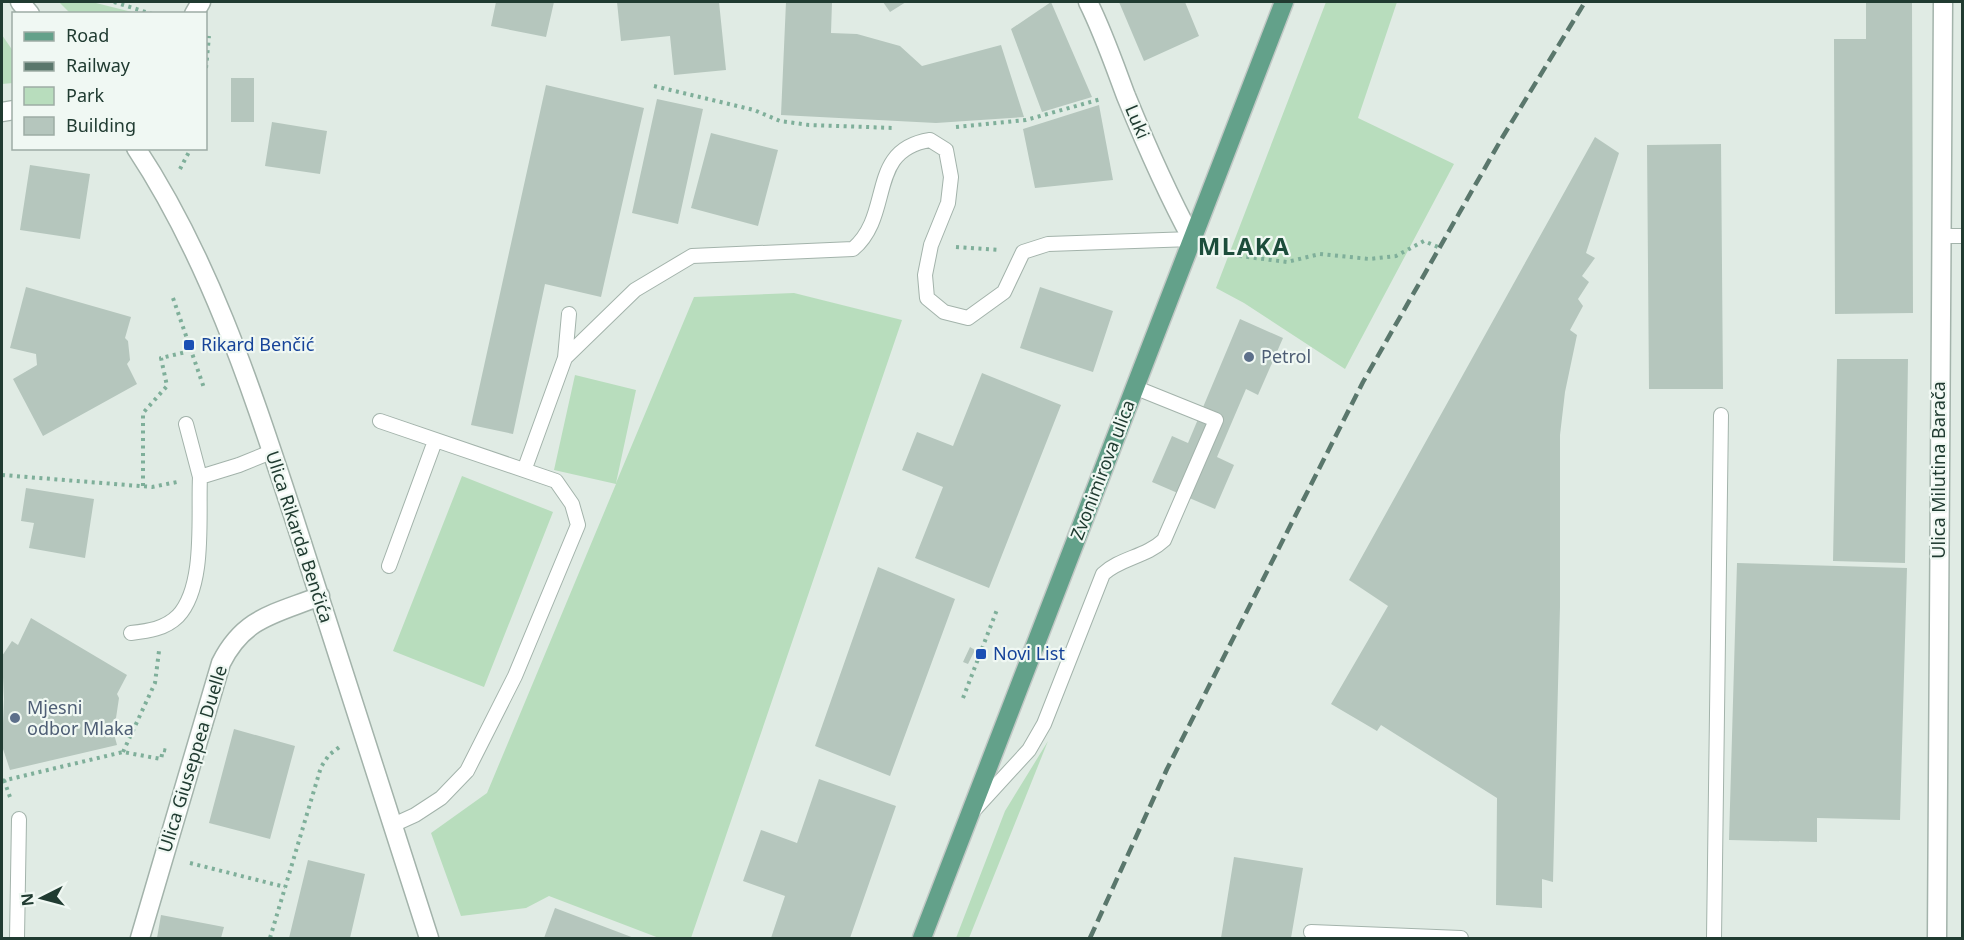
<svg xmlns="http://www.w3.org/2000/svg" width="1964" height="940" viewBox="0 0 1964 940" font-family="'Noto Sans',sans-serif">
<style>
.green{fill:#b8ddbd}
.building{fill:#b5c6bd}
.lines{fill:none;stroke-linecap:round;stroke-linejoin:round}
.service-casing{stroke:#a3b3ab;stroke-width:16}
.minor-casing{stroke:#a3b3ab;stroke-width:21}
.primary-casing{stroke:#c1c8c5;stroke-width:21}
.path{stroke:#7faf9a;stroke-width:4;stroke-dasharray:3 4.5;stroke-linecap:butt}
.service{stroke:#fff;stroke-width:14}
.minor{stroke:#fff;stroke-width:18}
.primary{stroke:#63a18a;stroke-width:18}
.rail{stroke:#5a776c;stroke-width:4.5;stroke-dasharray:12 6;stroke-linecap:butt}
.transit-dot{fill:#1a4fb4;stroke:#f0f8f3;stroke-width:2}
.service-dot{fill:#5c6f8a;stroke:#f0f8f3;stroke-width:2}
.labels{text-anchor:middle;stroke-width:4.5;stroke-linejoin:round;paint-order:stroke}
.street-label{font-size:18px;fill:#203b31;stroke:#f0f8f3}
.transit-label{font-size:18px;fill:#164399;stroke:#f0f8f3;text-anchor:start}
.service-label{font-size:18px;fill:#4e5e75;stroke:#f0f8f3;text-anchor:start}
.district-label{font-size:24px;font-weight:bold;letter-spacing:1.5px;fill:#1c4d3b;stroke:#f0f8f3}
</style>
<rect width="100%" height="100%" fill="#e0ebe4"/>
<path class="green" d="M 59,2 L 92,2 L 136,13 L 70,13 Z
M 1326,2 L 1397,2 L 1358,118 L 1454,164 L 1345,369 L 1244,303 L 1216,288 Z
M 2,35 L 13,51 L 13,83 L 2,84 Z
M 794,293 L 902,320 L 691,938 L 659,938 L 549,896 L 526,908 L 461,916 L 431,833 L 487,793 L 616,484 L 554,470 L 575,375 L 636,390 L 616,483 L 694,297 Z
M 462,476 L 553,512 L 484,687 L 393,651 Z
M 1048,741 L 969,938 L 956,938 L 1005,811 Z"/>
<path class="building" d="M 496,2 L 554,2 L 546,37 L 491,26 Z
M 617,2 L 719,2 L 726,70 L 674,75 L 670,36 L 621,41 Z
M 786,2 L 832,2 L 831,33 L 857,34 L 900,46 L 922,66 L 1001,45 L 1024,117 L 936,123 L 781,115 Z
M 883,2 L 906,2 L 890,12 Z
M 1051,2 L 1092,97 L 1042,112 L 1011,29 Z
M 1119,2 L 1185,2 L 1199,36 L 1144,61 Z
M 1866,2 L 1912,2 L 1913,313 L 1835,314 L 1834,39 L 1866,39 Z
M 231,78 L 254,78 L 254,122 L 231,122 Z
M 546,85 L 644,108 L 601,297 L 545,284 L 513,434 L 471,425 Z
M 657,99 L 703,109 L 678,224 L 632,213 Z
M 1099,105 L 1113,180 L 1035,188 L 1023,129 Z
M 272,122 L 327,131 L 320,174 L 265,166 Z
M 711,133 L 778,150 L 758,226 L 691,208 Z
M 1595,137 L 1619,153 L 1586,253 L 1595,258 L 1582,276 L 1589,282 L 1578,299 L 1583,306 L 1570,330 L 1577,335 L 1565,392 L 1560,435 L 1560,607 L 1553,882 L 1542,879 L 1542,908 L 1496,905 L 1497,798 L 1381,725 L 1377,731 L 1331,704 L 1388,606 L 1349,580 Z
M 1721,144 L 1723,389 L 1649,389 L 1647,145 Z
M 30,165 L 90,174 L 80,239 L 20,230 Z
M 26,287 L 131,317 L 125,338 L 128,341 L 130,360 L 127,364 L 137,384 L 43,436 L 13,379 L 37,365 L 36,354 L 10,348 Z
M 1040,287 L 1113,311 L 1093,372 L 1020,348 Z
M 1240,319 L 1283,338 L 1258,395 L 1246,389 L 1217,457 L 1234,465 L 1215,509 L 1152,482 L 1172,436 L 1188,443 Z
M 1837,359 L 1908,359 L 1905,563 L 1833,561 Z
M 982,373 L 1061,405 L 989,588 L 915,558 L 943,487 L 902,470 L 917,432 L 953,446 Z
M 26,488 L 94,499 L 85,558 L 29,548 L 34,523 L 21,521 Z
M 1737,563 L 1907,568 L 1900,820 L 1817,818 L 1817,842 L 1729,840 Z
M 878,567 L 955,599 L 890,776 L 815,746 Z
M 31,618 L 127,675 L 117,694 L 119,698 L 116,718 L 111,723 L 117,745 L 10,770 L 2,746 L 4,699 L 2,656 L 12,641 L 18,645 Z
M 970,647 L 975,650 L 968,664 L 963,662 Z
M 234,729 L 295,746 L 270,839 L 209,823 Z
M 819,779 L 896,806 L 850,938 L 771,938 L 785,896 L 743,881 L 761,830 L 797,843 Z
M 1234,857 L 1303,868 L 1291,938 L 1221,938 Z
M 308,860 L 365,874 L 350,938 L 289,938 Z
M 555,908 L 634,938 L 544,938 Z
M 161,915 L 224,927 L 221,938 L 157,938 Z"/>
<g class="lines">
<defs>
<path id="service" d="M 1940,236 L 1962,236
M 565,358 L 635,290 L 692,256 L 853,249 C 894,214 866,150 930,140 L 946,150 L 951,177 L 948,203 L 931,245 L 925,275 L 927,298 L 944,312 L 968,318 L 1004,292 L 1023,252 L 1048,244 L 1192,239
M 380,421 L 556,481 L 572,504 L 578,525 L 515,676 L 467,771 L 441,798 L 415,815 L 393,825
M 186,424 L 200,477
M 525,468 L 565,358 L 569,314
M 389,566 L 435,441
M 131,633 C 148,631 165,629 178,616 C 206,586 198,516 200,477 L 239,465 L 271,452
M 974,810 L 1029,750 L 1044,724 L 1103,574 C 1120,558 1146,557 1164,540 L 1216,420 L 1134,387
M 1311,932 L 1461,938
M 17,938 L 19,819
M 1714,938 L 1721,415"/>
<path id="minor" d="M 20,2 L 30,14
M 1088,2 C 1103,32 1114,64 1126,96 C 1146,145 1167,193 1192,239
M 194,14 L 201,2
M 2,112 L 14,110
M 136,148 C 210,260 251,388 293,515 C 339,656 383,797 429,938
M 140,938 L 221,663 C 244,617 275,614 320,596
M 1937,938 L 1943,2"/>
<path id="primary" d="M 922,938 L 1284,2"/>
</defs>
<use href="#service" class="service-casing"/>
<use href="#minor" class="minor-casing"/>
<use href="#primary" class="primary-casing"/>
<path class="path" d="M 114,2 L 152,14
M 206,68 L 209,36
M 654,86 L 754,110 L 780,121 L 809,125 L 894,128
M 956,127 L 1026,120 L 1101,99
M 180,169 L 191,148
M 956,247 L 999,250
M 1224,254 L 1287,262 L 1320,254 L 1369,259 L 1396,256 L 1424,241 L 1438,247
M 173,298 L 204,388
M 2,475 L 152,487 L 177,482
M 143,486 L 143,413 L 167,386 L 161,358 L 186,352
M 963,698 L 998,607
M 123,752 L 155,683 L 159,651
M 4,780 L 11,800
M 2,781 L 123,752 L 161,759 L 163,750 L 168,751
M 190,863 L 285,887
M 270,938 L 321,767 L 329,755 L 342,745"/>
<use href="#service" class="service"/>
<use href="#minor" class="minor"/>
<use href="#primary" class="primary"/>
<path class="rail" d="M 1090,938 L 1167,769 L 1363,382 L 1502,138 L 1585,2"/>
</g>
<g class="transit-dot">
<rect x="183" y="339" width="12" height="12" rx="3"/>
<rect x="975" y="648" width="12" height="12" rx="3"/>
</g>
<g class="service-dot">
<circle cx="1249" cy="357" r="6"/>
<circle cx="15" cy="718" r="6"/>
</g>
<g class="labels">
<g class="street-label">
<text transform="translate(1137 122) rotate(67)" y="6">Luki</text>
<text transform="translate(1103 470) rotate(-69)" y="6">Zvonimirova ulica</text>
<text transform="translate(1939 470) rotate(-90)" y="6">Ulica Milutina Barača</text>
<text transform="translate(299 537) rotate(72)" y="6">Ulica Rikarda Benčića</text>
<text transform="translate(193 759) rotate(-73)" y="6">Ulica Giuseppea Duelle</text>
</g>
<g class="transit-label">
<text x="201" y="351">Rikard Benčić</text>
<text x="993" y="660">Novi List</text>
</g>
<g class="service-label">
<text x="1261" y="363">Petrol</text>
<text x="27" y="714">Mjesni<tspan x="27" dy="21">odbor Mlaka</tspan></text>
</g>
<g class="district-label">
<text x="1244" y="255">MLAKA</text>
</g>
</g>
<rect width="1964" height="940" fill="none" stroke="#203b31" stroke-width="6"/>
<rect x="12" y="12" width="195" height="138" fill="#f0f8f3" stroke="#9daca5" stroke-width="1.5"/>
<rect x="24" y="32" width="30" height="9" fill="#63a18a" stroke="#9daca5" stroke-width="1.5"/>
<text x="66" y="42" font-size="18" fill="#203b31">Road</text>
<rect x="24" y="62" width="30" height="9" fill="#5a776c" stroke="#9daca5" stroke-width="1.5"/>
<text x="66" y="72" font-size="18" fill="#203b31">Railway</text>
<rect x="24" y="87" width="30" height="18" fill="#b8ddbd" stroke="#9daca5" stroke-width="1.5"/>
<text x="66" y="102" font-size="18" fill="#203b31">Park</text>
<rect x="24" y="117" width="30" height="18" fill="#b5c6bd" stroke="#9daca5" stroke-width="1.5"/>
<text x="66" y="132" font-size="18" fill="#203b31">Building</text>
<g transform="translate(42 898) rotate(264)" stroke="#f0f8f3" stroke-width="4.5" paint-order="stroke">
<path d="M0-4.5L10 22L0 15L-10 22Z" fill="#203b31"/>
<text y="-9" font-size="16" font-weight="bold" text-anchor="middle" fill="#203b31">N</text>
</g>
</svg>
